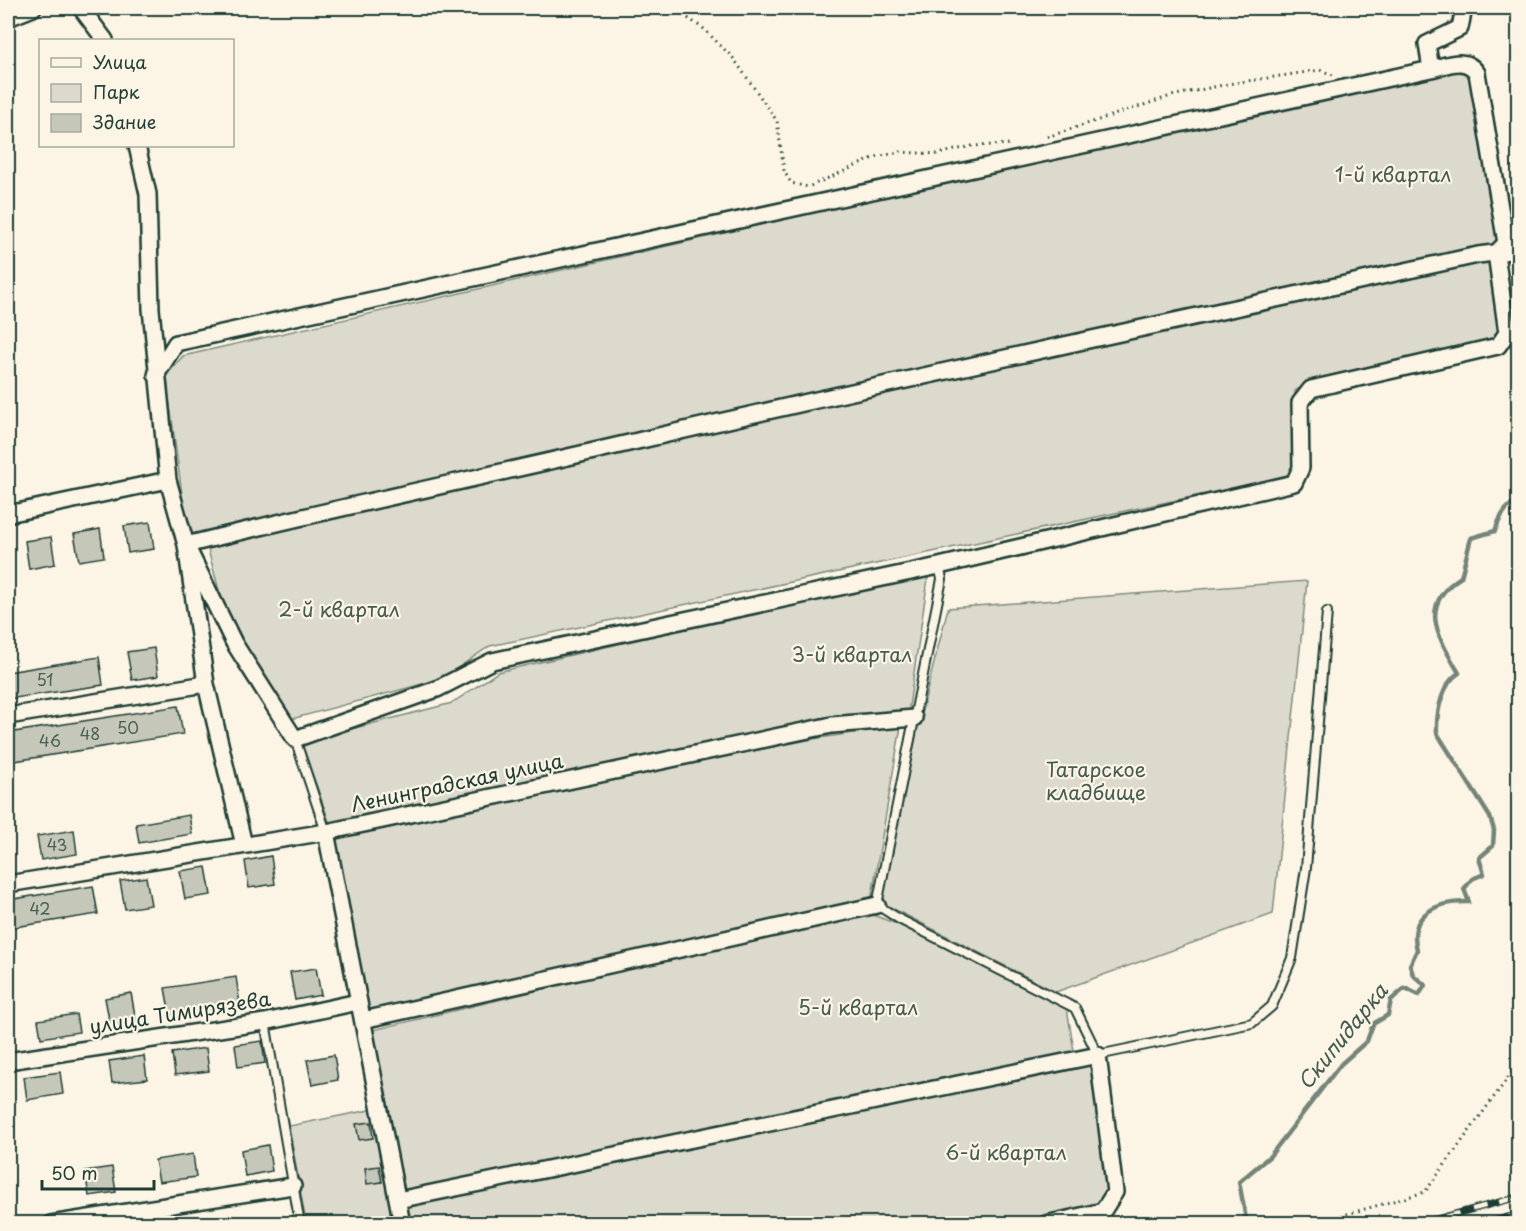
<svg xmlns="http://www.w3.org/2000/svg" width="1526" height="1231" viewBox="0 0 1526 1231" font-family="'Playpen Sans',sans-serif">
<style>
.green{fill:#dcdacc;stroke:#7e8c80;stroke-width:1.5}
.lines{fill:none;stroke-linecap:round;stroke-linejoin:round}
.stream{stroke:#758479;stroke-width:4.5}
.building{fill:#c5c7b9;stroke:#1f3d34;stroke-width:1.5}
.lane-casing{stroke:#1f3d34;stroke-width:12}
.street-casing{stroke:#1f3d34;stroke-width:20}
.path{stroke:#1f3d34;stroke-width:3;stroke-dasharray:1.5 4.5;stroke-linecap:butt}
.lane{stroke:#fcf5e5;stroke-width:8}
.street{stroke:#fcf5e5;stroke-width:15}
.rail-casing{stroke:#1f3d34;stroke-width:7}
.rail{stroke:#fcf5e5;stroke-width:4.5;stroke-dasharray:14;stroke-linecap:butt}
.labels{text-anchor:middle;stroke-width:4.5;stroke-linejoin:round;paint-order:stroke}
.number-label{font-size:16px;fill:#486055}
.park-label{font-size:20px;fill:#455c52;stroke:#fcf5e5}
.street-label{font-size:20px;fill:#1f3d34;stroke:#fcf5e5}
.water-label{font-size:21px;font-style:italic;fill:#435a51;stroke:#fcf5e5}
</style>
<rect width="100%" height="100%" fill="#fcf5e5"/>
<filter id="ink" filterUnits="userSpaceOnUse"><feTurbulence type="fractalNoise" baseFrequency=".0167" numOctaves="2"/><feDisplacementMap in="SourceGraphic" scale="12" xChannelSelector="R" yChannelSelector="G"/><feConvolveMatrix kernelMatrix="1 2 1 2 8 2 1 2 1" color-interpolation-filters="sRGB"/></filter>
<g filter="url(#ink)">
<path class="green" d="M 1470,64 L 1501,245 L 188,539 L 166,376 L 183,356 Z
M 1491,260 L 1499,338 L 1306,384 L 1295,391 L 1294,475 L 490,646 L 441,679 L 288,720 L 229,627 L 207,546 L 962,371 Z
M 929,572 L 908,713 L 330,824 L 301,742 L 452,703 L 498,672 Z
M 1307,581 L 1273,914 L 1056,992 L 882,903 L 918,726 L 948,608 Z
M 901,726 L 871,901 L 367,1014 L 331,835 L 813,739 Z
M 865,912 L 897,924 L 1067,1009 L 1075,1057 L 405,1195 L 369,1031 Z
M 1093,1062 L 1110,1187 L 1097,1206 L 1013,1224 L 408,1224 L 404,1204 Z
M 375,1109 L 398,1223 L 306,1223 L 289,1126 Z"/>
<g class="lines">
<path class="stream" d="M 1247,1224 L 1239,1182 L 1270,1156 L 1341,1064 L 1367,1041 L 1373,1024 L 1388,1015 L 1391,1000 L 1405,988 L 1419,995 L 1425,985 L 1413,975 L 1410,965 L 1417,950 C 1407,913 1439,901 1469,902 L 1464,889 L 1472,879 L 1484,874 L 1479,858 L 1493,846 L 1494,830 L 1490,817 L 1437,733 C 1436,713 1442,683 1459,673 C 1438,637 1417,605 1461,577 L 1471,538 L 1495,531 C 1500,517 1505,507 1518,500"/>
</g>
<path class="building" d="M 150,522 L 154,549 L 128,553 L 124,526 Z
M 100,529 L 104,557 L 79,561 L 74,534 Z
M 51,537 L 55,564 L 29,569 L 25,541 Z
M 154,648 L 158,676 L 132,680 L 127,652 Z
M 99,657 L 103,685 L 8,699 L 8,672 Z
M 178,706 L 183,734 L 8,762 L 8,733 Z
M 189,815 L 192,834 L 139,843 L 136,824 Z
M 74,830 L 77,854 L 41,860 L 37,836 Z
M 271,856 L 275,884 L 249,888 L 245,861 Z
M 206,867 L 211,895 L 185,899 L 180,871 Z
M 146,877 L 151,905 L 125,909 L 120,881 Z
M 93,886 L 98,914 L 8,928 L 8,900 Z
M 316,968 L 321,995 L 295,1000 L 290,972 Z
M 236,977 L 240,1004 L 170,1015 L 165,988 Z
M 131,993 L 136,1021 L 110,1025 L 105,998 Z
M 76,1014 L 79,1032 L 41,1038 L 38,1020 Z
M 262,1041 L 265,1063 L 238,1067 L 235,1045 Z
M 206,1048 L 209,1071 L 175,1075 L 172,1053 Z
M 334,1055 L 338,1080 L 312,1085 L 307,1060 Z
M 144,1056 L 147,1079 L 112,1083 L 109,1061 Z
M 60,1072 L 63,1094 L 27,1100 L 24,1077 Z
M 371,1122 L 373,1138 L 359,1140 L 356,1124 Z
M 268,1145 L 272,1171 L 245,1176 L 241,1150 Z
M 193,1154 L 196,1177 L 159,1182 L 155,1160 Z
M 379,1166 L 382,1182 L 367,1184 L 365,1168 Z
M 112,1167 L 116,1192 L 89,1196 L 85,1171 Z"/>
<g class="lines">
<defs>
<path id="lane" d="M 939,566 L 942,579 L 877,905 L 899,919 L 1075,1008 L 1098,1055 L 1252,1023 L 1272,1006 L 1292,958 L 1306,868 L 1327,612
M 295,739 L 326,832
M 265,1022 L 300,1224"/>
<path id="street" d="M 81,8 L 105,40
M 8,18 L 33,8
M 1431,69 C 1448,65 1466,56 1477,73 L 1506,243 L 1496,253 L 1507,333 L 1498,346 L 1311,389 L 1300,403 L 1301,468 L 1294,483 L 939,566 L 492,661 L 437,689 L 295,739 L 234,643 L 186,545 C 338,507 493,475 646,439 C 923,374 1201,316 1478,255 L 1518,250
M 137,146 L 148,194 L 151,309 L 168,480 L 186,545 L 206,684 L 244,845
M 156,375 L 176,343 L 1431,69 L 1427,44 L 1460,28 L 1464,8
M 8,514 L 168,480
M 8,716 L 206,684
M 326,832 L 402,1224
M 8,884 L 326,832 L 832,725 L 914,718
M 363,1020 L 877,905
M 8,1061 L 265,1022 L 358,1002
M 398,1200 L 1098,1055 L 1115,1192 L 1103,1211 L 1046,1224
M 51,1224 L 293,1186"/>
</defs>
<use href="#lane" class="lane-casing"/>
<use href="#street" class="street-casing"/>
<path class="path" d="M 673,8 L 704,29 L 734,59 L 777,121 L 784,171 L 791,183 L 808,187 L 876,157 L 900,152 L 938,154 L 972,146 L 1011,144
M 1047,137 L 1171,96 L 1228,84 L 1320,70 L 1333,75
M 1312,1224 L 1425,1192 L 1518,1064"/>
<use href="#lane" class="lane"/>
<use href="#street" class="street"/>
<defs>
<path id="rail" d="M 1418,1224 L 1518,1197
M 1482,1224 L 1518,1214"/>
</defs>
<use href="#rail" class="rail-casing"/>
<use href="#rail" class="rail"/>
</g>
</g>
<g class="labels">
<g class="number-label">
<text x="45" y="686">51</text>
<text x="128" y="734">50</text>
<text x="90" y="740">48</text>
<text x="50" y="747">46</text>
<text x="57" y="851">43</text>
<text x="40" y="915">42</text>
</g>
<g class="park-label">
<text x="1393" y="182">1-й квартал</text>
<text x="339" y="617">2-й квартал</text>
<text x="852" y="662">3-й квартал</text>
<text x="1096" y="777">Татарское<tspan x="1096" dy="23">кладбище</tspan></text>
<text x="858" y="1015">5-й квартал</text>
<text x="1006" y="1160">6-й квартал</text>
</g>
<g class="street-label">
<text transform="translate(457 783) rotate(-12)" y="7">Ленинградская улица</text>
<text transform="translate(180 1013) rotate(-9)" y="7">улица Тимирязева</text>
</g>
<g class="water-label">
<text transform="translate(1343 1037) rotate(-51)" y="7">Скипидарка</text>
</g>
</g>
<rect width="1526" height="1231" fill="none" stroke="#fcf5e5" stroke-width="30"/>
<rect x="15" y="15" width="1496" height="1201" fill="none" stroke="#1f3d34" stroke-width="2" filter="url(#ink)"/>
<rect x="39" y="39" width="195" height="108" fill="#fcf5e5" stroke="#a4ab9e" stroke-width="1.5"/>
<rect x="51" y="58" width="30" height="9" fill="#fcf5e5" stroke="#a4ab9e" stroke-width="1.5"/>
<text x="93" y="69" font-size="18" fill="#1f3d34">Улица</text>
<rect x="51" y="84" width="30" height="18" fill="#dcdacc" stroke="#a4ab9e" stroke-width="1.5"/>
<text x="93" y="99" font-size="18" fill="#1f3d34">Парк</text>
<rect x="51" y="114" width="30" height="18" fill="#c5c7b9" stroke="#a4ab9e" stroke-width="1.5"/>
<text x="93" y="129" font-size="18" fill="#1f3d34">Здание</text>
<path d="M42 1180v9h112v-9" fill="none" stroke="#1f3d34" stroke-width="3"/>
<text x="51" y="1180" font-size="18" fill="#1f3d34" stroke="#fcf5e5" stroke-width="4.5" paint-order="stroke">50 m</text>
</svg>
